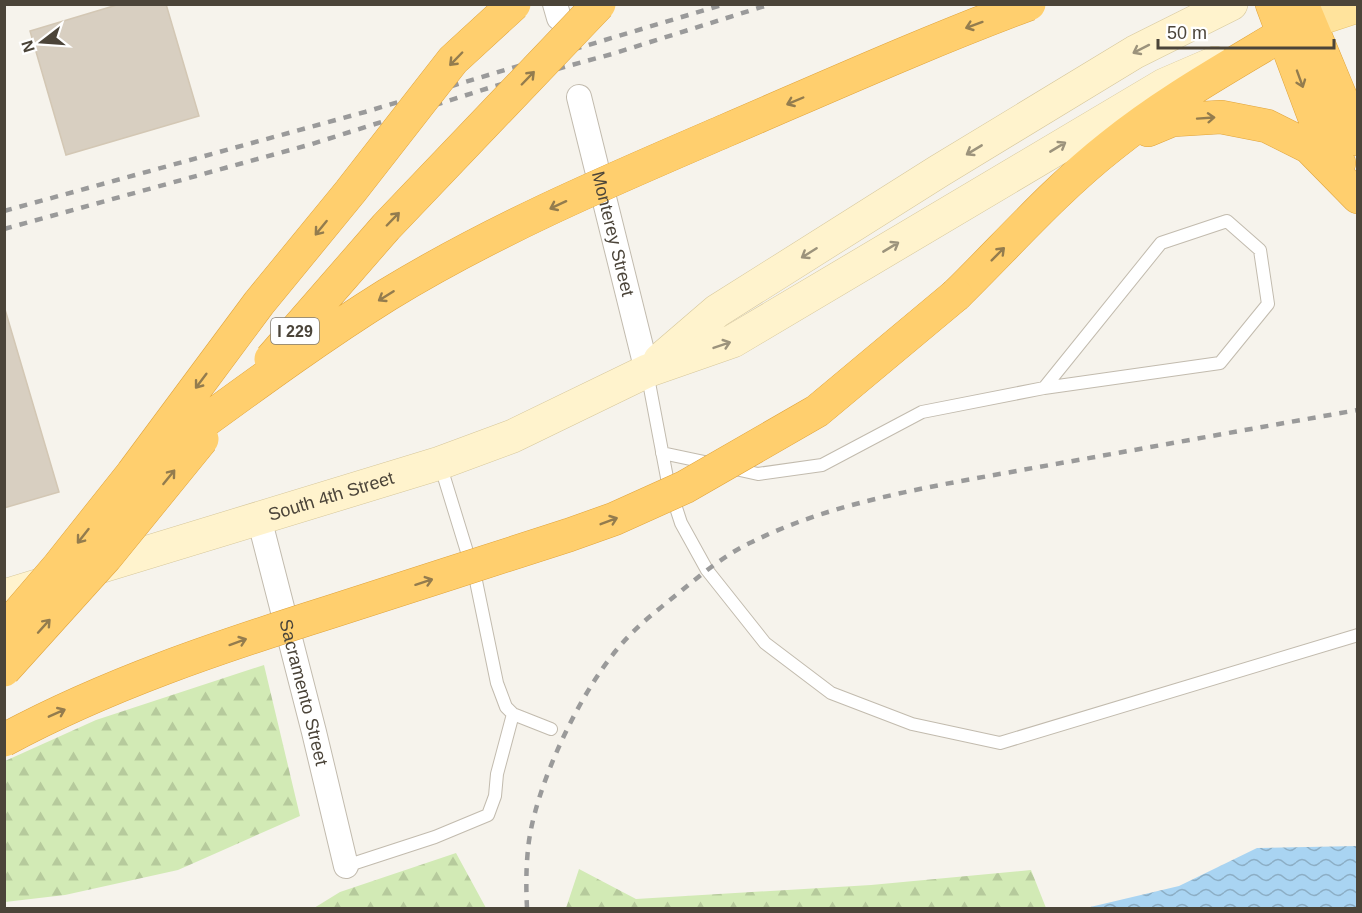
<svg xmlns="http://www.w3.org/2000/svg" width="1362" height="913" viewBox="0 0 1362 913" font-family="Helvetica,sans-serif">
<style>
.forest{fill:url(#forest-firs)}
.water{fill:url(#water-waves)}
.building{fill:#d8cfc1;stroke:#d3c7b4;stroke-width:1.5}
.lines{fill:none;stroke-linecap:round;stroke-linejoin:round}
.service-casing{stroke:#c2bbae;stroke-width:14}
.minor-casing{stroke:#c2bbae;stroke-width:26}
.secondary-casing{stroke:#d6c79b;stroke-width:34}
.primary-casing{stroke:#e6c16a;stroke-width:34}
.motorway-casing{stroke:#e0a43c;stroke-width:34}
.service{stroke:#fff;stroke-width:12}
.minor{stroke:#fff;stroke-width:24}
.secondary{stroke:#fff3cd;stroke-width:33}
.primary{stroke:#ffe39c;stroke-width:33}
.motorway{stroke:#ffcf6e;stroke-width:33}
.rail{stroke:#9a9a9a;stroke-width:4.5;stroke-dasharray:8 8;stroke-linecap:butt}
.motorway-bridge-casing{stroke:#e0a43c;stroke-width:34;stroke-linecap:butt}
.motorway-bridge{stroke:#ffcf6e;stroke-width:33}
.oneway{stroke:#937c4e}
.oneway2{stroke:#9c937c}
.labels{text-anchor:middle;stroke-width:4.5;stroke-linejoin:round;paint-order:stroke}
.shield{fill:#fff;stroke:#817c74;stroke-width:1.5}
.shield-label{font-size:16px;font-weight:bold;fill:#4b4439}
.street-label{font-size:18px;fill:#4b4439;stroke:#fff}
</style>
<defs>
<pattern id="forest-firs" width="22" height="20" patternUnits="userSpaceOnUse" patternTransform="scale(1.5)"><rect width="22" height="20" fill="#d2eab5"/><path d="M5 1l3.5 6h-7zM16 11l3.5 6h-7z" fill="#b6ca9c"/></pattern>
<pattern id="water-waves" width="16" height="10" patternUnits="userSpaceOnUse" patternTransform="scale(1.5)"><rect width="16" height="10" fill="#a9d4f2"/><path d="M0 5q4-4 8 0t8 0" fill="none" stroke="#8caec5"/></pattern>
</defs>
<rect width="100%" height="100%" fill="#f6f3ec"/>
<path class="forest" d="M 264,665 L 300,816 L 178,870 L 65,895 L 5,902 L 5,761 L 96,720 Z
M 456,853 L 486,908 L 314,908 L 340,892 Z
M 579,869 L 636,899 L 871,885 L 1031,870 L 1046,908 L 566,908 Z"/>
<path class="water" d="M 1357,846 L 1357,908 L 1086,908 L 1179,886 L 1257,848 Z"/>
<path class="building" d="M 120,4 L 166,4 L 199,116 L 66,155 L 30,31 Z
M 4,306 L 59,492 L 4,508 Z"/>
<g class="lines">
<defs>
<path id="service" d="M 647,372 L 668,483 L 681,523 L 707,570 L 765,643 L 831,693 L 912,724 L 1000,743 L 1358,635
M 662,453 L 714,464
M 440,464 L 476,581 L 497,683 L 506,707 L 513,714 L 551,729
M 731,468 L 758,474 L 822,465 L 922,412 L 1044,388 L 1220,363 L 1268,304 L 1260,250 L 1227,221 L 1161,243 L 1044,388
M 346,866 L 435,837 L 488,815 L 495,796 L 497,774 L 513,714"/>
<g id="minor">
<path d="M 555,4 L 559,18"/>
<path id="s1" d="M 579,97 L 647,371"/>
<path id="s2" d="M 259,518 L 314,732 L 346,866"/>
</g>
<g id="secondary">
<path d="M 660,360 L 717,311 L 939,171 L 1135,52 L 1231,4"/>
<path id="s3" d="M 4,596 L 440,463 L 513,436 L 647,371 L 733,341 L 1164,85 L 1215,63"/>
</g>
<path id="primary" d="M 1285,33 L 1309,22 L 1358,6"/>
<path id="motorway" d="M 1272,4 L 1318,127 L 1339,163
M 1302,4 L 1358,139
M 1148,130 L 1172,120 L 1221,117 L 1267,126 L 1309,147 L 1358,197
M 956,295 C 1007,245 1055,190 1111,146 C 1164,103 1225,69 1283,34"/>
</defs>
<use href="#service" class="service-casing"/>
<use href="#minor" class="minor-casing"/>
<use href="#secondary" class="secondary-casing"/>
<use href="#primary" class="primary-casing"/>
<use href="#motorway" class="motorway-casing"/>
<use href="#service" class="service"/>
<use href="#minor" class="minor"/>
<use href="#secondary" class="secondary"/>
<use href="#primary" class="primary"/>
<use href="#motorway" class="motorway"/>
<path class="rail" d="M 4,211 L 365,112 L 725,4
M 4,229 L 312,144 L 495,86 L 612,54 L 771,4
M 527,908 C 526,889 526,869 528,849 C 534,786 584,682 628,637 C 644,620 663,606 681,591 C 703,573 726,554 752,542 C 836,500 941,485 1033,468 C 1141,449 1249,429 1358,410"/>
<defs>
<path id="motorway-bridge" d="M 271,359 L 386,227 L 599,4
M 132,474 C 216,414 299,350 387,295 C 495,229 611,180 727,130 C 827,87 927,42 1029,4
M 4,630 L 58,567 L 132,474 L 259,303 L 350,192 L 453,60 L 514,4
M 4,670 L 106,557 L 202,439
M 4,740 C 108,684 219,647 330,612 C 410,586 489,561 569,535 L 614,519 L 685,487 L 817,411 L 956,295"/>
</defs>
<use href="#motorway-bridge" class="motorway-bridge-casing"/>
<use href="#motorway-bridge" class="motorway-bridge"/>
</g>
<defs><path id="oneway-shaft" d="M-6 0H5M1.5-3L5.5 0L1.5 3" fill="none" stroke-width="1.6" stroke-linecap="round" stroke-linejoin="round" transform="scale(1.5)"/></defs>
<g class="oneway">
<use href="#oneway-shaft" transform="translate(974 25) rotate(160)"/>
<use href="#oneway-shaft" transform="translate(456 59) rotate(134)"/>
<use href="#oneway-shaft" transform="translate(528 78) rotate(-46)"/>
<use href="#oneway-shaft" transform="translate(1300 79) rotate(70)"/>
<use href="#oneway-shaft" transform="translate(795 101) rotate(157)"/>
<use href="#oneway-shaft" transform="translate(1206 118) rotate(-4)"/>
<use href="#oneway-shaft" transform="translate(558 205) rotate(155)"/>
<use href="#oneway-shaft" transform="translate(393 219) rotate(-46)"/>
<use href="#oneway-shaft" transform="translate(321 228) rotate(129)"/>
<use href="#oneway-shaft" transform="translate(998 254) rotate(-45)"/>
<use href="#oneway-shaft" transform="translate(386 296) rotate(148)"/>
<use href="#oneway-shaft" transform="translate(201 381) rotate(127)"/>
<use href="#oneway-shaft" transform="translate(169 477) rotate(-51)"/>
<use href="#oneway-shaft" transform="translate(609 521) rotate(-21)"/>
<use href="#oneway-shaft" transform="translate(83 536) rotate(128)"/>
<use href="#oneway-shaft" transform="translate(424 582) rotate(-18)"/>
<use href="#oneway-shaft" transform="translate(44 626) rotate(-48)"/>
<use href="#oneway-shaft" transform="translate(238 642) rotate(-20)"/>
<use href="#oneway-shaft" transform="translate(57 713) rotate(-24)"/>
</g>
<g class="oneway2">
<use href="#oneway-shaft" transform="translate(1141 49) rotate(153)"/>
<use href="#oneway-shaft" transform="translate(1058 147) rotate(-31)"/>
<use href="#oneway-shaft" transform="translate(974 150) rotate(149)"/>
<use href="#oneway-shaft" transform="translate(891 247) rotate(-31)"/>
<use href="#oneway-shaft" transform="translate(809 253) rotate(148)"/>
<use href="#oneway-shaft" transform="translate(722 345) rotate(-19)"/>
</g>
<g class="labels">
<rect class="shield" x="271" y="318" width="48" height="26" rx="4.5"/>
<g class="shield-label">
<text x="295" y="337">I 229</text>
</g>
<g class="street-label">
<text dy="6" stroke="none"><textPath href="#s1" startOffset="141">Monterey Street</textPath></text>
<text dy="6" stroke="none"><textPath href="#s3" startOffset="342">South 4th Street</textPath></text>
<text dy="6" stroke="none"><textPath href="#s2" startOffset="180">Sacramento Street</textPath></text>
</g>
</g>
<rect width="1362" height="913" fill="none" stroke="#4b4439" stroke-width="12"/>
<g transform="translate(42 42) rotate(253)" stroke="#ffffff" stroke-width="4.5" paint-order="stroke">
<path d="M0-4.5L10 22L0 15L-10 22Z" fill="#4b4439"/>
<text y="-9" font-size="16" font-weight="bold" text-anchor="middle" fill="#4b4439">N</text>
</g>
<path d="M1158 39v9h176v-9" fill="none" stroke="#4b4439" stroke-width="3"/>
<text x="1167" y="39" font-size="18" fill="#4b4439" stroke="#ffffff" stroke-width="4.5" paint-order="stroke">50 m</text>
</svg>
